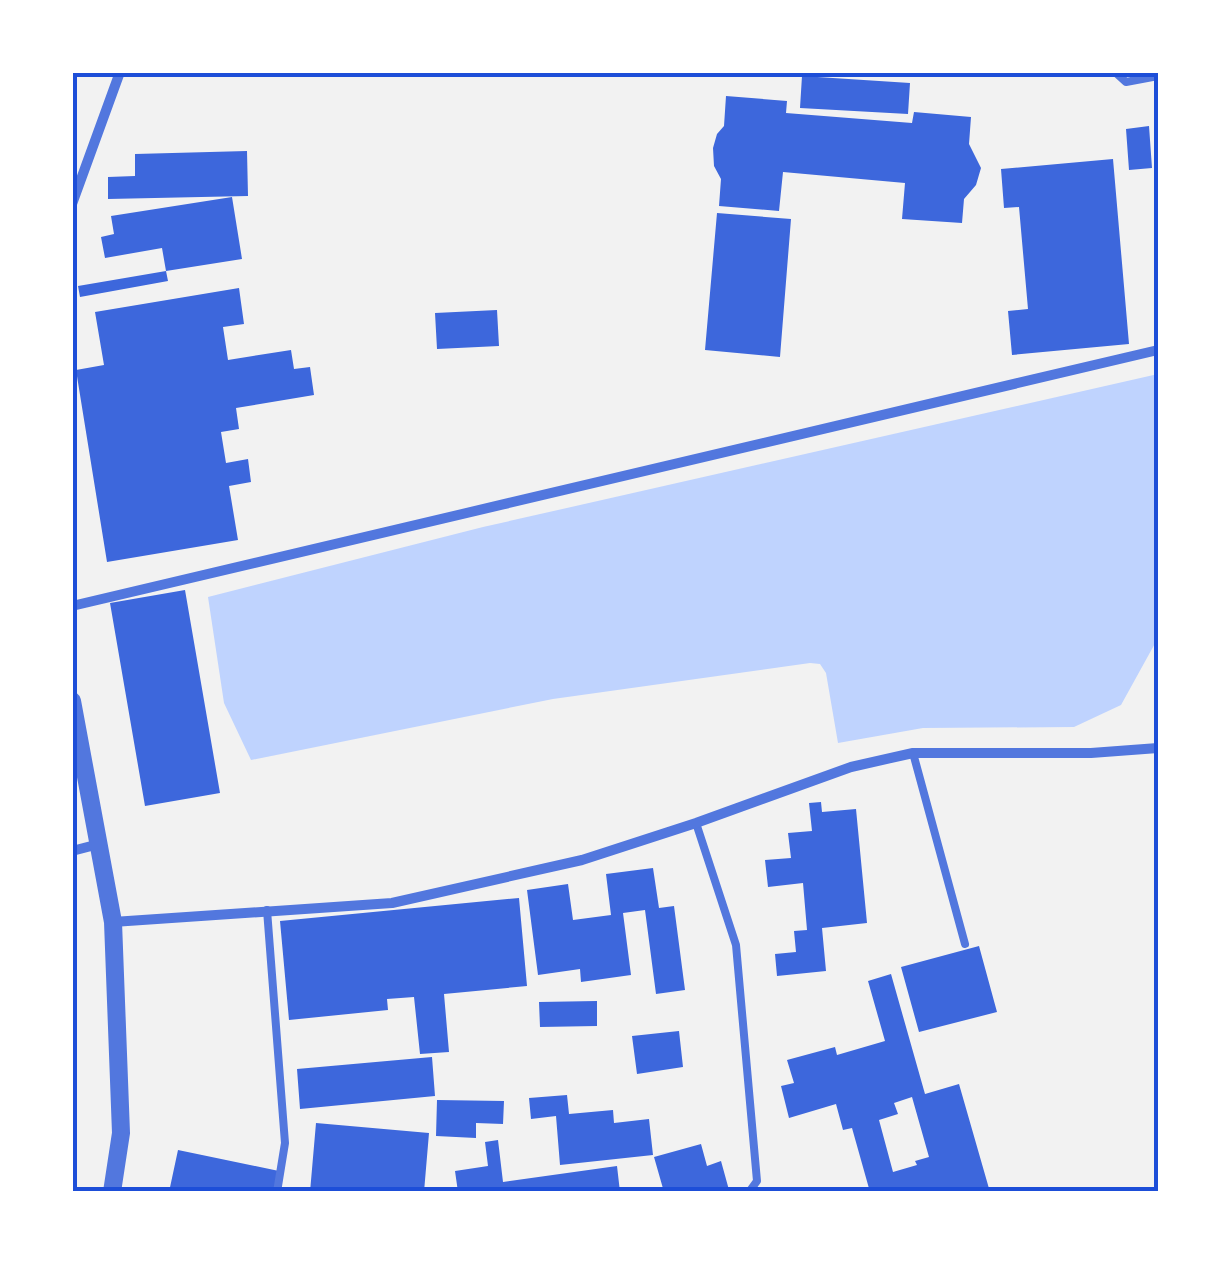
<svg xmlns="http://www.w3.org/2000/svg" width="1231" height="1264" viewBox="0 0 1231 1264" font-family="'Open Sans',sans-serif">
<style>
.water{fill:#bfd3fe}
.building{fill:#3d67dc;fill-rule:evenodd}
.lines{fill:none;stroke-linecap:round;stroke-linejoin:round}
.service{stroke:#5277de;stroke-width:8}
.minor{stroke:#5277de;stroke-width:10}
.tertiary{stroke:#5277de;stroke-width:18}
.neatline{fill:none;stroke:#1d4ed8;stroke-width:4}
</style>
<rect width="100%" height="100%" fill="#f2f2f2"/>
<path class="water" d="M 1158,374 L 1158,638 L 1121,705 L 1074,727 L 923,728 L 838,743 L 826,673 L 820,664 L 810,663 L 553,699 L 251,760 L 224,703 L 208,597 L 483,527 Z"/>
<path class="building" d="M 802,76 L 910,83 L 908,114 L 800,108 Z
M 726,96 L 787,101 L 786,113 L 912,123 L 914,112 L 971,117 L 969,144 L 981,168 L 976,185 L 964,199 L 962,223 L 902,219 L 905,183 L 783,172 L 779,211 L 719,206 L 721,179 L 714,166 L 713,148 L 717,134 L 724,126 Z
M 1149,126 L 1152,168 L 1129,170 L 1126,129 Z
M 247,151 L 248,196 L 108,199 L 108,177 L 135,176 L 135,154 Z
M 1113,159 L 1129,344 L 1012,355 L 1008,311 L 1028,309 L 1019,207 L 1004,208 L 1001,169 Z
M 232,197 L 242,259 L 166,271 L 168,281 L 80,297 L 78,286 L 166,271 L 162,248 L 105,258 L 101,237 L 114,234 L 111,216 Z
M 717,213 L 791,219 L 780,357 L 705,350 Z
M 239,288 L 244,324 L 223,327 L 228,360 L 291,350 L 294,369 L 310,367 L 314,395 L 236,408 L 239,429 L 221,432 L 226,463 L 248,459 L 251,482 L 229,486 L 238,540 L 107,562 L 76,370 L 104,365 L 95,312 Z
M 497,310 L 499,346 L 437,349 L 435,313 Z
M 185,590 L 220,793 L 145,806 L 110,603 Z
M 821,802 L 822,812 L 856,809 L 867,923 L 822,928 L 826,971 L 777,976 L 775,954 L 796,952 L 794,931 L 807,930 L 803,883 L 768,887 L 765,860 L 791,858 L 788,833 L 812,831 L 809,803 Z
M 653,868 L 659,908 L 674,906 L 685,990 L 656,994 L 645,910 L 623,913 L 631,975 L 581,982 L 580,969 L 538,975 L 527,890 L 568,884 L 573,920 L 611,915 L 606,874 Z
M 519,898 L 527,986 L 444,994 L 449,1052 L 420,1054 L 414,997 L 387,999 L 388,1010 L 289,1020 L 280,921 Z
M 979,946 L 997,1012 L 919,1032 L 901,967 Z
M 891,974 L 925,1094 L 959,1084 L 990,1192 L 870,1192 L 852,1128 L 843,1130 L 836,1104 L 789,1118 L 781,1086 L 794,1083 L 787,1060 L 835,1047 L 837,1055 L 885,1041 L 868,981 ZM 912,1097 L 929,1157 L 915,1161 L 917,1165 L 893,1172 L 879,1120 L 898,1114 L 894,1103 Z
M 597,1001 L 597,1026 L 540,1027 L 539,1002 Z
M 679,1031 L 683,1067 L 637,1074 L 632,1036 Z
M 432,1057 L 435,1096 L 300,1109 L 297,1069 Z
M 567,1095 L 569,1114 L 613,1110 L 614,1123 L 649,1119 L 653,1155 L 560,1165 L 556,1116 L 531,1119 L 529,1098 Z
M 437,1100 L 504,1101 L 503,1124 L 476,1123 L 476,1138 L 436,1136 Z
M 316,1123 L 429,1133 L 424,1192 L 310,1192 Z
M 498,1140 L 503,1182 L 617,1166 L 620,1192 L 458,1192 L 455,1171 L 488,1166 L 485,1142 Z
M 701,1144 L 707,1166 L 721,1161 L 729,1190 L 664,1192 L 654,1157 Z
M 178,1150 L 279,1171 L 275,1192 L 169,1192 Z"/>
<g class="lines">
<path class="service" d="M 1115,72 L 1126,82 L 1158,76
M 913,753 L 965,944
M 696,823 L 736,945 L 757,1181 L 749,1192
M 267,910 L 285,1143 L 277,1192"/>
<path class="minor" d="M 72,204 L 120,72
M 72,606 L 1158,350
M 72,851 L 99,844
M 113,922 L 392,903 L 582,860 L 696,823 L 851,767 L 913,753 L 1091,753 L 1158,748"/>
<path class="tertiary" d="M 72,701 L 113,922 L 121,1133 L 112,1192"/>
</g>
<rect width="1231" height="1264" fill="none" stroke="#ffffff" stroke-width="150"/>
<rect x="75" y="75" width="1081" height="1114" class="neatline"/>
</svg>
